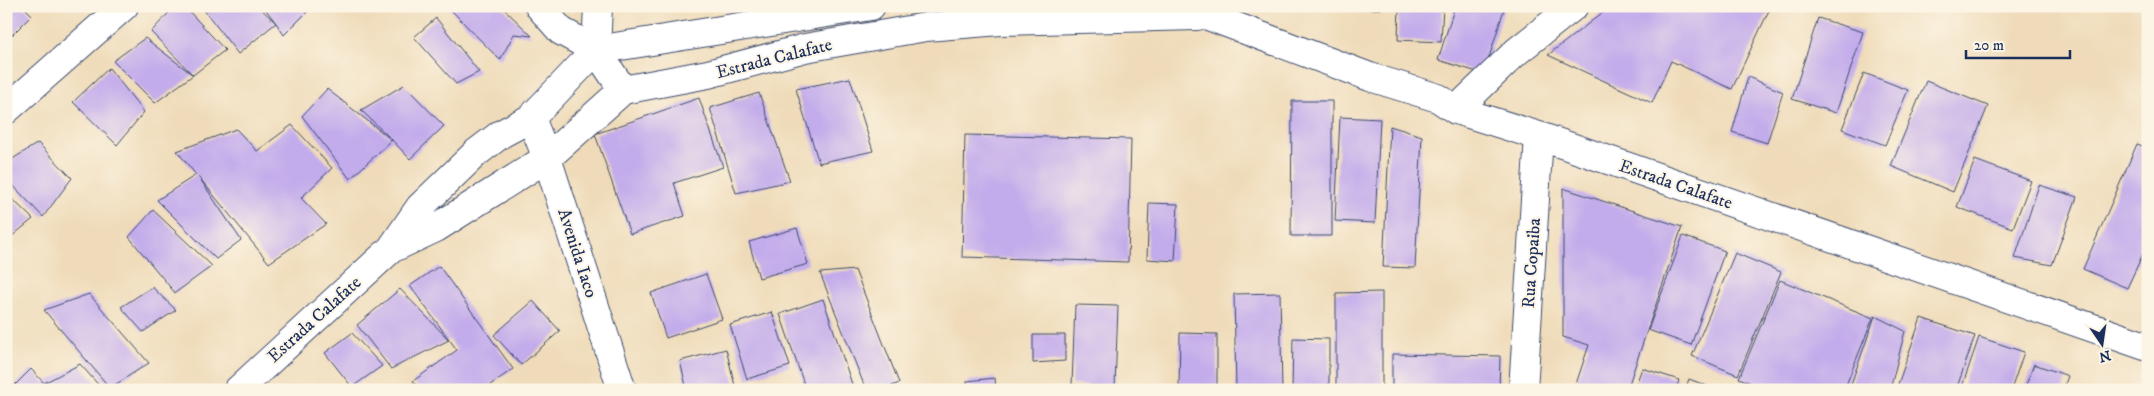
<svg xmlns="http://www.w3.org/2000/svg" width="2154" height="396" viewBox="0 0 2154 396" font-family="'IM FELL DW Pica',serif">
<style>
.building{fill:#c3aceb}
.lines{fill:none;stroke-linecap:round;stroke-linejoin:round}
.minor-casing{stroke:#3b496c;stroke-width:30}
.minor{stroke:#fff;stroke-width:28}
.labels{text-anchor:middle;stroke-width:4;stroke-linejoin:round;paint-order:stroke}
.street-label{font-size:18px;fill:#1b2f5e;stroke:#fcf5e5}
</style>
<rect width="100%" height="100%" fill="#fcf5e5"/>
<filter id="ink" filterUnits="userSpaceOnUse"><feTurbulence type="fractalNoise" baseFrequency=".02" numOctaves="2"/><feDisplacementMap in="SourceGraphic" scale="10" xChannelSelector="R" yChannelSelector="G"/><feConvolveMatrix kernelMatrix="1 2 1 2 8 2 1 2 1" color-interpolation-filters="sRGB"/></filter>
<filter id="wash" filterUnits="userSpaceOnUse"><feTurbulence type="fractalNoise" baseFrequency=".0096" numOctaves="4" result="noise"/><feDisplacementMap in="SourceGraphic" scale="20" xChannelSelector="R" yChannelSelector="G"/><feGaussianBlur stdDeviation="1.12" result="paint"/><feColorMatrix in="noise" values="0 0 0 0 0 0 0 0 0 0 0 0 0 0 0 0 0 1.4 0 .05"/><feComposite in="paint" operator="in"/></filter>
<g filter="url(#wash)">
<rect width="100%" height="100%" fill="#efdbb9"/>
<g id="blocks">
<path class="building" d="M 6,6 L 23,6 L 32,15 L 6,41 Z
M 175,6 L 184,6 L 225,50 L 193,75 L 151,32 Z
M 201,6 L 258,6 L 276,23 L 263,6 L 313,6 L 284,35 L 276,23 L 238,54 Z
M 447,6 L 501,6 L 532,36 L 514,34 L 500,60 Z
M 1337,6 L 1380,6 L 1380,9 L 1337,8 Z
M 1399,6 L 1443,6 L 1441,42 L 1398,40 Z
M 1455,6 L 1505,6 L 1484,74 L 1438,60 Z
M 1611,6 L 1771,6 L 1732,89 L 1671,61 L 1652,103 L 1548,55 Z
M 436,18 L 479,72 L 456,84 L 414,37 Z
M 1818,18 L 1863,32 L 1836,113 L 1792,99 Z
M 145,38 L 193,75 L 155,103 L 113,61 Z
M 109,68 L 144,112 L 117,145 L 73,102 Z
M 1864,73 L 1908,90 L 1885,145 L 1842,129 Z
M 1748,77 L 1783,92 L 1767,143 L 1732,132 Z
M 850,78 L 873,151 L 819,163 L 796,89 Z
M 1926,81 L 1988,106 L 1953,192 L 1891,166 Z
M 404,85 L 444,126 L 410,159 L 392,140 L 350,179 L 302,116 L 327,89 L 392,140 L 361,110 Z
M 759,93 L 790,181 L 736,193 L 710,108 Z
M 699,98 L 723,167 L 674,183 L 685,216 L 630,234 L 595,134 Z
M 1292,101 L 1332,101 L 1332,236 L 1291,236 Z
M 1340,117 L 1380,119 L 1375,223 L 1335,221 Z
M 292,125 L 332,168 L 301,198 L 326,224 L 269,263 L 198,176 L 241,240 L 216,259 L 157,200 L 196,175 L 177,151 L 236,129 L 257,151 Z
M 1390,126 L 1422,136 L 1415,268 L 1383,267 Z
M 965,135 L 1131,139 L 1128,262 L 962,257 Z
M 38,143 L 72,178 L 43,217 L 6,178 L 6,163 Z
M 2137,144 L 2148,148 L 2148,243 L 2127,288 L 2083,269 Z
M 1975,160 L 2031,181 L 2013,228 L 1957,207 Z
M 2039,185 L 2077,197 L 2052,265 L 2015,258 Z
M 1563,188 L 1682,227 L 1627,390 L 1574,390 L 1589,345 L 1563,337 Z
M 6,193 L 33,219 L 6,241 Z
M 1149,203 L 1178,204 L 1175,261 L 1147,259 Z
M 153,210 L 212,266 L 175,293 L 129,237 Z
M 797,228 L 808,264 L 759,278 L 749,242 Z
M 1683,236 L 1725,251 L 1691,345 L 1648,330 Z
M 1735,253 L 1781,272 L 1738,375 L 1692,356 Z
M 439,266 L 513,369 L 483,390 L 420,390 L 413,381 L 457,350 L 410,286 Z
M 855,270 L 899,383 L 883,390 L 866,390 L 820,273 Z
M 706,274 L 722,319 L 666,338 L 651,293 Z
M 1780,280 L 1873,318 L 1844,390 L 1767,390 L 1739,378 Z
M 152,287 L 176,310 L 143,332 L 121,307 Z
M 400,289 L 449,340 L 391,369 L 357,325 Z
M 1382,292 L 1382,389 L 1336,389 L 1336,293 Z
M 1280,293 L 1282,390 L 1236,390 L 1234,294 Z
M 89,294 L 149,363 L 110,388 L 44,310 Z
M 823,299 L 854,390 L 806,390 L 780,314 Z
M 533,301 L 560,331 L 521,365 L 494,335 Z
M 1075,305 L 1118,306 L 1115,387 L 1072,385 Z
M 772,312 L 790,366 L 747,379 L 730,325 Z
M 1875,316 L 1905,331 L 1890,390 L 1849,390 Z
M 1921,318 L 1975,336 L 1956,390 L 1896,390 Z
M 352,333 L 382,366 L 352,387 L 325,353 Z
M 1180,333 L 1217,334 L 1217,390 L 1179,390 Z
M 1033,335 L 1065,335 L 1065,361 L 1033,363 Z
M 1979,337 L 2024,352 L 2011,390 L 1961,390 Z
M 1293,338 L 1329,339 L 1329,390 L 1292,390 Z
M 726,349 L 736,390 L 687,390 L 680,361 Z
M 1392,354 L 1500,356 L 1499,390 L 1392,390 Z
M 80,364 L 103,390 L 23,390 L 15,385 L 31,369 L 44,383 Z
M 2034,364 L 2068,376 L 2063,390 L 2024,390 Z
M 1642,368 L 1679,380 L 1676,390 L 1634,390 Z
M 995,378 L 996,390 L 968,390 L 967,381 Z
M 1689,379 L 1718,390 L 1685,390 Z"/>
</g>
</g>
<g filter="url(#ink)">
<use href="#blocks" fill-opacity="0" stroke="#3b496c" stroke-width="1"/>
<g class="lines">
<defs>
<path id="minor" d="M 539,6 L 561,31 L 596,50 L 623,90
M 1175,6 L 1208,16 L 1370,77 L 1438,98 L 1456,110 L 1539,136 L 2148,347
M 596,50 L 598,6
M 6,110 L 124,6
M 1456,110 L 1516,52 L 1574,6
M 531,118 L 547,158 L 622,390
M 391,249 L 436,228 L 547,158 L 623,90 L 708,74 L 805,48 L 926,27 L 1000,21 L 1197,16
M 238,390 L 391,249 L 420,207 L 476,153 L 501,134 L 531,118 L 596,50 L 871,6
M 1523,390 L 1539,136"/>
</defs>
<use href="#minor" class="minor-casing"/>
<use href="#minor" class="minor"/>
</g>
</g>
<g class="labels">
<g class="street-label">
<text transform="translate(774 58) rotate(-14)" y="6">Estrada Calafate</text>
<text transform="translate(1676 184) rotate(19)" y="6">Estrada Calafate</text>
<text transform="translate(578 253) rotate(72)" y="6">Avenida Iaco</text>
<text transform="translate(1531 263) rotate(-86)" y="6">Rua Copaiba</text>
<text transform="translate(314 319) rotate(-42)" y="6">Estrada Calafate</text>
</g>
</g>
<rect width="2154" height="396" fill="none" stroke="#fcf5e5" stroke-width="25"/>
<g transform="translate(2102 344) rotate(167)" stroke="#fcf5e5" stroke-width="4" paint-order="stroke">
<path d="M0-4L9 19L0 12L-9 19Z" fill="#1b2f5e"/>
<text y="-8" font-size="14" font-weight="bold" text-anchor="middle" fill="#1b2f5e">N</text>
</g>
<path d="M1966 50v8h104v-8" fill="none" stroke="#1b2f5e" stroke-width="2.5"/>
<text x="1974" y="50" font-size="15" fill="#1b2f5e" stroke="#fcf5e5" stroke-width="4" paint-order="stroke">20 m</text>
</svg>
